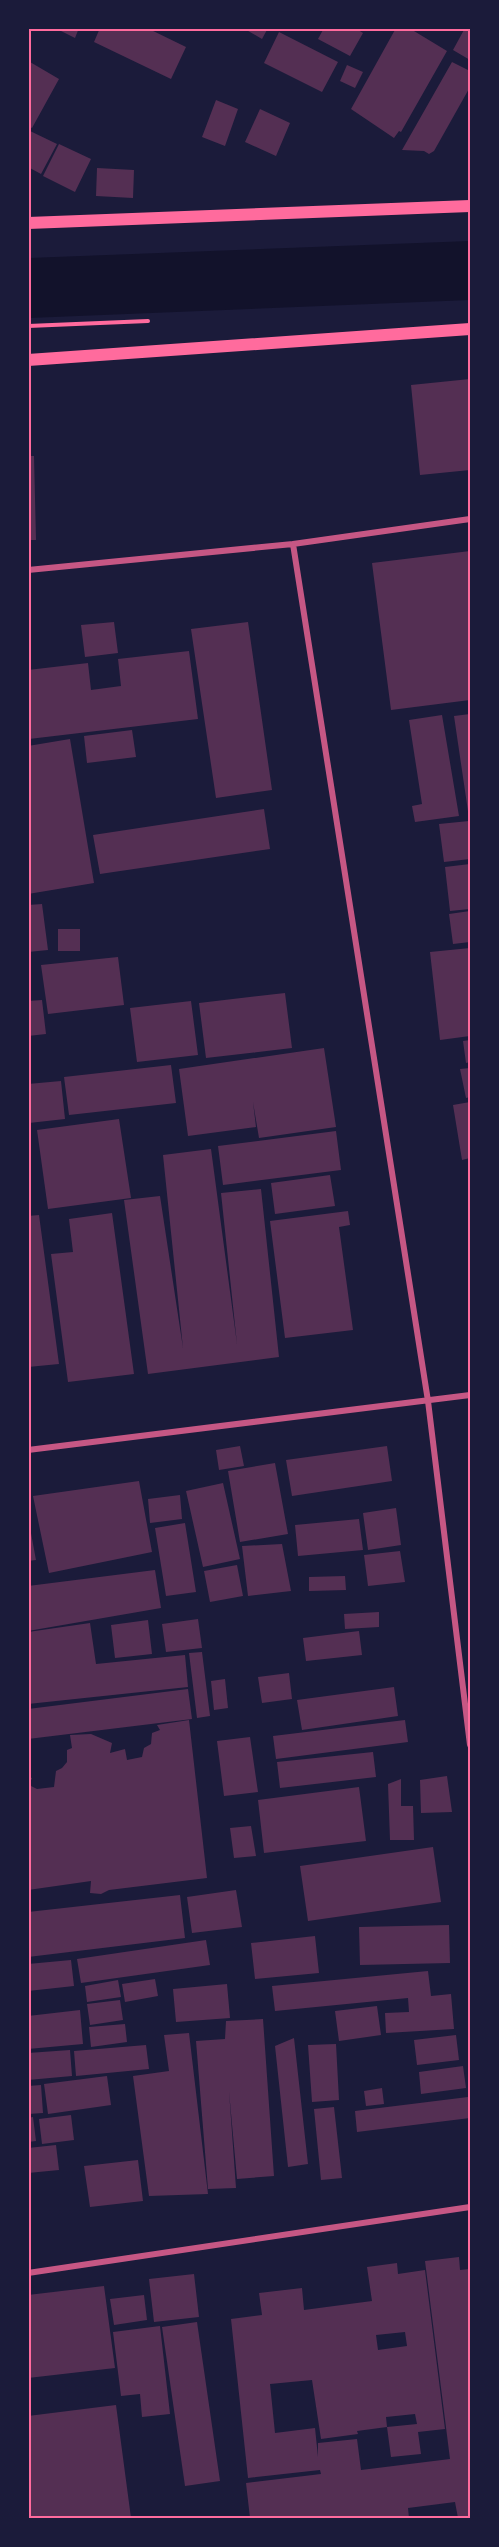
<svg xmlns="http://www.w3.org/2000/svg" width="499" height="2547" viewBox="0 0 499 2547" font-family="Inter,sans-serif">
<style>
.water{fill:#12122b}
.building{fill:#542f53;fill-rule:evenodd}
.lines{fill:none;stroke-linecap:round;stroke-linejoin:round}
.path{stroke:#ff6b9d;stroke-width:4}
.minor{stroke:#c65784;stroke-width:6}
.secondary{stroke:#ff6b9d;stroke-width:12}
.neatline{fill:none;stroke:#ff6b9d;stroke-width:2}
</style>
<rect width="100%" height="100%" fill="#1b1b3a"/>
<path class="water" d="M 470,241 L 470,300 L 29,318 L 29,258 Z"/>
<path class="building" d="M 55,28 L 79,28 L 75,38 Z
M 100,28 L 147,28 L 186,47 L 171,79 L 94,42 Z
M 243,28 L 268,28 L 262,39 Z
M 324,28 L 355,28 L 363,33 L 350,56 L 318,39 Z
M 396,28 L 409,28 L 447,51 L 401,132 L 399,131 L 394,138 L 351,109 Z
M 465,28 L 470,28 L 470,60 L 453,50 Z
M 279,32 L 338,62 L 322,92 L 264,63 Z
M 30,62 L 59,79 L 32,128 L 28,126 Z
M 452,62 L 470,71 L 470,87 L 434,151 L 429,154 L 424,151 L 402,150 Z
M 347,65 L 363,72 L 355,88 L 340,81 Z
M 216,100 L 238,109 L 225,146 L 202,137 Z
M 260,109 L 290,123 L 276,156 L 245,142 Z
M 28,130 L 57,144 L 41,174 L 28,167 Z
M 59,144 L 91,159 L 75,192 L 43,176 Z
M 97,168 L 134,170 L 133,198 L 96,196 Z
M 470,379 L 470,470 L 420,475 L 411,385 Z
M 28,456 L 34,456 L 36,540 L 28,540 Z
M 470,551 L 470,700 L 391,710 L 372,563 Z
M 114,622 L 118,653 L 85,657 L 81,625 Z
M 248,622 L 272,790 L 216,798 L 191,629 Z
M 189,651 L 198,719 L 29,739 L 28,670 L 88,663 L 91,690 L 121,686 L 118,659 Z
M 470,714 L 470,818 L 469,818 L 454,716 Z
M 442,715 L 459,816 L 415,822 L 412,806 L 422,804 L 409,720 Z
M 132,730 L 136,757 L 87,763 L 84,736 Z
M 70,739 L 94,883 L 28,894 L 28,746 Z
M 264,809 L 270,849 L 100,874 L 93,835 Z
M 469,821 L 470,859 L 444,862 L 439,824 Z
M 470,864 L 470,909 L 450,911 L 445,867 Z
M 42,904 L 48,950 L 28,952 L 28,905 Z
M 470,911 L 470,942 L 453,944 L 449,914 Z
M 58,929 L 80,929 L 80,951 L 58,951 Z
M 470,948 L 470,1036 L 440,1040 L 430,952 Z
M 118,957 L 124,1005 L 48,1014 L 41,965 Z
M 285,993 L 292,1048 L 206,1058 L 199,1003 Z
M 42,1000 L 46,1034 L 28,1036 L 28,1001 Z
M 191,1001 L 198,1055 L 137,1062 L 130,1008 Z
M 470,1040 L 470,1062 L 466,1063 L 463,1041 Z
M 324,1048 L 336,1127 L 259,1138 L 253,1102 L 256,1127 L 188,1136 L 179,1069 Z
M 171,1065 L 176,1103 L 69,1115 L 64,1077 Z
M 470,1068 L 470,1097 L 466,1098 L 460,1069 Z
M 61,1081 L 65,1119 L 29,1123 L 28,1084 Z
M 470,1102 L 470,1158 L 462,1160 L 453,1105 Z
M 119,1119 L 131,1198 L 48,1209 L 37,1130 Z
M 336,1131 L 341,1170 L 223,1185 L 218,1146 Z
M 211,1149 L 237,1344 L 221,1193 L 261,1189 L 279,1357 L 148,1374 L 124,1200 L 160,1196 L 183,1348 L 163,1155 Z
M 330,1175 L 335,1206 L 275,1214 L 271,1183 Z
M 348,1211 L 350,1225 L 339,1227 L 353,1330 L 285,1338 L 270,1221 Z
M 112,1213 L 134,1374 L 68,1382 L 51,1254 L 73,1252 L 69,1219 Z
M 39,1215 L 59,1364 L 28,1367 L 28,1216 Z
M 240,1446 L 244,1466 L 219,1470 L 216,1450 Z
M 387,1446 L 392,1481 L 292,1496 L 286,1460 Z
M 275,1463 L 288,1534 L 240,1542 L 228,1471 Z
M 139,1481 L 152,1552 L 49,1573 L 33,1496 Z
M 223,1483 L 240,1559 L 203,1567 L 186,1491 Z
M 180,1495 L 182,1519 L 150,1523 L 148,1499 Z
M 396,1508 L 401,1545 L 368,1550 L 363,1513 Z
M 28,1517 L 36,1560 L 28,1561 Z
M 359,1519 L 363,1550 L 298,1556 L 295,1525 Z
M 185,1523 L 196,1592 L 166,1596 L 155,1528 Z
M 282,1544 L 291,1591 L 248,1596 L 242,1546 Z
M 400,1551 L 405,1582 L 368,1586 L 364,1555 Z
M 237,1565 L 243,1596 L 210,1602 L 204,1571 Z
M 155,1570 L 161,1608 L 28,1631 L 28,1586 Z
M 345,1576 L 346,1590 L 309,1591 L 309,1577 Z
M 379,1612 L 379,1627 L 345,1629 L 344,1614 Z
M 198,1619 L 202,1648 L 166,1652 L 162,1624 Z
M 148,1620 L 152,1654 L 115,1658 L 111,1625 Z
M 90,1623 L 96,1664 L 185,1655 L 188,1687 L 28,1704 L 28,1632 Z
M 359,1631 L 362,1655 L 306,1661 L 303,1638 Z
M 202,1652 L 210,1716 L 197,1718 L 189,1653 Z
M 289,1673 L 292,1699 L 262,1703 L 258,1677 Z
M 225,1679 L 228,1708 L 214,1710 L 211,1681 Z
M 394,1687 L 398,1716 L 302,1730 L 297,1700 Z
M 188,1689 L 192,1719 L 28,1739 L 28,1709 Z
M 189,1720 L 207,1878 L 109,1890 L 101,1894 L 90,1893 L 91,1881 L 28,1890 L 28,1777 L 32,1778 L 29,1785 L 37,1789 L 54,1787 L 56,1771 L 62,1768 L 67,1762 L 67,1750 L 72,1748 L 70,1735 L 91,1734 L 112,1743 L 110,1753 L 125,1749 L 127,1760 L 142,1757 L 144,1748 L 151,1744 L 152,1733 L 160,1730 L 157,1725 Z
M 405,1720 L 408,1742 L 276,1759 L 273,1736 Z
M 250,1737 L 258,1792 L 224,1796 L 217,1741 Z
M 373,1752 L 376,1777 L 280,1788 L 277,1762 Z
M 447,1776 L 452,1812 L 421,1813 L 420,1780 Z
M 401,1779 L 401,1806 L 413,1806 L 414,1840 L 390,1840 L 388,1784 Z
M 359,1787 L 366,1841 L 264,1853 L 258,1800 Z
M 251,1826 L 256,1856 L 234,1858 L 230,1828 Z
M 433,1847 L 441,1902 L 308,1921 L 300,1866 Z
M 236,1890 L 242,1927 L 192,1933 L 187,1897 Z
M 180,1895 L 185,1938 L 28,1957 L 28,1912 Z
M 449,1925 L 450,1963 L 360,1965 L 359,1927 Z
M 315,1936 L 319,1973 L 255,1979 L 251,1943 Z
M 206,1940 L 210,1965 L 81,1983 L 77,1959 Z
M 71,1960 L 74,1986 L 28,1991 L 28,1964 Z
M 428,1971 L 431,1996 L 451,1994 L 454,2029 L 386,2033 L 385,2013 L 409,2012 L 408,1998 L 275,2011 L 272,1986 Z
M 155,1979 L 158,1996 L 125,2002 L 122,1984 Z
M 118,1980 L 121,1997 L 87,2002 L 85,1986 Z
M 227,1984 L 230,2018 L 176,2022 L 173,1989 Z
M 120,2000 L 123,2020 L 90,2025 L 87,2004 Z
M 377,2006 L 381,2035 L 339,2041 L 335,2011 Z
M 80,2010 L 83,2044 L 28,2049 L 28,2016 Z
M 263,2019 L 274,2176 L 237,2179 L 229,2091 L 236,2188 L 208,2189 L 196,2041 L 225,2039 L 226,2021 Z
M 125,2024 L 127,2042 L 91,2047 L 89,2027 Z
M 189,2033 L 208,2194 L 149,2196 L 133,2076 L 169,2071 L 164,2035 Z
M 456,2035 L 459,2060 L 417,2065 L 414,2040 Z
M 294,2038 L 308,2164 L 288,2167 L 275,2046 Z
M 336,2044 L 339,2100 L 312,2102 L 308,2045 Z
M 146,2045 L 149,2069 L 76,2076 L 74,2051 Z
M 70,2050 L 72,2076 L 28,2080 L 28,2053 Z
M 463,2066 L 466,2088 L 421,2094 L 419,2072 Z
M 107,2076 L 111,2105 L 48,2114 L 44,2084 Z
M 41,2085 L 43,2113 L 28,2114 L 28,2086 Z
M 382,2088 L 384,2104 L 366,2106 L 364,2091 Z
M 468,2097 L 470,2118 L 357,2132 L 355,2111 Z
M 334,2107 L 342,2178 L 321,2180 L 314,2109 Z
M 71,2115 L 74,2140 L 42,2144 L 39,2119 Z
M 33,2117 L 36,2141 L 28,2142 L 28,2118 Z
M 56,2145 L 59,2170 L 28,2173 L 28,2148 Z
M 138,2160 L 143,2201 L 90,2207 L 84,2166 Z
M 459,2257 L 460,2270 L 470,2269 L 470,2518 L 458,2518 L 455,2502 L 408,2508 L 409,2518 L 250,2518 L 246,2483 L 321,2474 L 320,2470 L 248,2478 L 231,2319 L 262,2315 L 259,2293 L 302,2288 L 304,2310 L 372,2301 L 367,2267 L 397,2263 L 398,2274 L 425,2270 L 445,2429 L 418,2432 L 421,2454 L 391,2457 L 387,2427 L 417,2424 L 415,2414 L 386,2417 L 387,2427 L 357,2431 L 358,2434 L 321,2439 L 312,2380 L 270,2384 L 275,2433 L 315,2428 L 318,2457 L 318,2443 L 357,2439 L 361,2470 L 450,2459 L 425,2261 ZM 405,2332 L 407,2346 L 378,2350 L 376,2335 Z
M 194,2274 L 199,2317 L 154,2322 L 149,2279 Z
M 104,2286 L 115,2368 L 28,2378 L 28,2295 Z
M 144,2295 L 147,2320 L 114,2325 L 110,2299 Z
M 197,2322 L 220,2481 L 185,2486 L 162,2327 Z
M 160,2326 L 170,2414 L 142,2417 L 140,2394 L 121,2396 L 113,2332 Z
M 116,2405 L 131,2518 L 28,2518 L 28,2416 Z"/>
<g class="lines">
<path class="path" d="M 28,326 L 148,321"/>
<path class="minor" d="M 293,544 L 428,1401 L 470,1745
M 28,570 L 293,544 L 470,519
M 28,1450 L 470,1395
M 28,2273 L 470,2207"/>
<path class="secondary" d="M 28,223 L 470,206
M 28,360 L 470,329"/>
</g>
<rect width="499" height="2547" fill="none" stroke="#1b1b3a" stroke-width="60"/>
<rect x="30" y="30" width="439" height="2487" class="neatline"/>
</svg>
